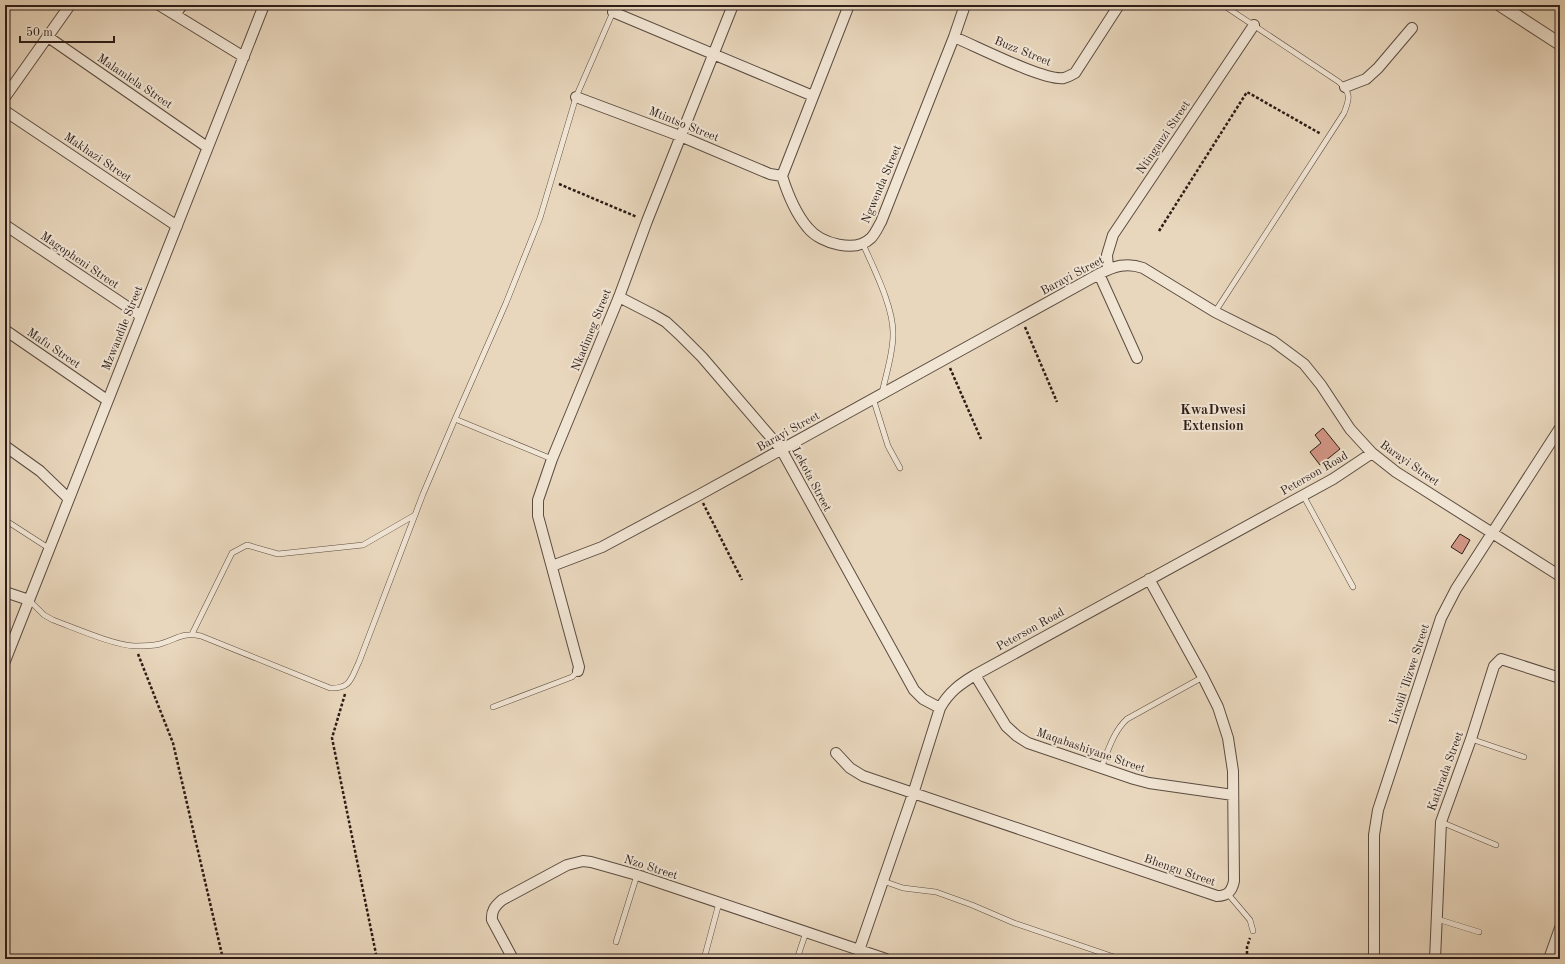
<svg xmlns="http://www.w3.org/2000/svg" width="1565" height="964" viewBox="0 0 1565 964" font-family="'Old Standard TT',serif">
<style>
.building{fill:#d29585;stroke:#2c1d18}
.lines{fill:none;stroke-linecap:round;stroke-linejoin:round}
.service-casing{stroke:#5b4c41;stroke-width:6}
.minor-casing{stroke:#5b4c41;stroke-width:12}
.tertiary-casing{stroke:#5b4c41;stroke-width:14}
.path{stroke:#2c1d18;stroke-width:2.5;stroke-dasharray:3 2;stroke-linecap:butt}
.service{stroke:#f1e5d4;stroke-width:5}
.minor{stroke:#f1e5d4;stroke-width:10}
.tertiary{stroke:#f1e5d4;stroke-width:12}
.labels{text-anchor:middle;stroke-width:4;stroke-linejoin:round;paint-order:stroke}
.street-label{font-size:12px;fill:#2c1d18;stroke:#f1e5d4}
.quarter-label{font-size:14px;font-weight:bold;fill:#2c1d18;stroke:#f1e5d4}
</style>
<rect width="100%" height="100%" fill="#e9d7bd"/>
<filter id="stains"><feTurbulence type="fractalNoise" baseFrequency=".005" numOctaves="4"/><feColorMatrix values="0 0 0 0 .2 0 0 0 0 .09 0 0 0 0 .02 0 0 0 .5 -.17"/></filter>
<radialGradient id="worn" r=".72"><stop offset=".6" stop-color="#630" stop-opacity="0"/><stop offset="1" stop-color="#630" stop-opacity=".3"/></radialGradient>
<path class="building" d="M 1323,428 L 1340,449 L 1320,465 L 1310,452 L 1321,443 L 1315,435 Z
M 1460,534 L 1470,540 L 1462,554 L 1451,547 Z"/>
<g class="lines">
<defs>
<path id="service" d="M 863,244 C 874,269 894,308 893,335 C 893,354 886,374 882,393
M 1215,312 L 1344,113 C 1350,98 1351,93 1339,82 L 1223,5
M 873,398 L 888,446 L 900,468
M 455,419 L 552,459
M 1303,495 L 1353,587
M 5,520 L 50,549
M 29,600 L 44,615 L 53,620 C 75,628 113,645 135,646 C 143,646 153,646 160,644 C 178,639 181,632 201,636 L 330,688 C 351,689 351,678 359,662 L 423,494 L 455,419 L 506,303 L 540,218 L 576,97 L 616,5
M 192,634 L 232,553 L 247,545 L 278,554 L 363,545 L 415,515
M 493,707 L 572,677 L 578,671
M 1471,739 L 1524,757
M 1101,768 C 1108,751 1113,732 1127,719 L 1203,677
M 1441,822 L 1496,845
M 883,881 L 903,888 L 936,892 L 972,905 L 1014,923 L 1120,959
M 1228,894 L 1250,920 L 1253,931
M 1437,919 L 1479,932
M 616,942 L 637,875
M 704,959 L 719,903
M 797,959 L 806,932"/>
<path id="minor" d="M 159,5 L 244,57
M 849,5 L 782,176 C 788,195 795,213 808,228 C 821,244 856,253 871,238 C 875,234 878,227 881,222 L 954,37 L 965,5
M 613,12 L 813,96
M 175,15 L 182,5
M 48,37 L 207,147
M 954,37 C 976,46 1044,81 1064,78 C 1068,77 1071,75 1075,73 L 1119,5
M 1345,87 L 1366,79 L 1378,68 L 1412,28
M 5,97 L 70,5
M 576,97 L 680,136 L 770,174 L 782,176
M 5,111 L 177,226
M 5,225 L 141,316
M 1108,269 L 1107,255 L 1113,235 L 1254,25
M 1099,274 L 1137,358
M 619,297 L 654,315 L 666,322 L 679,334 L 702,357 L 781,449 L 914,690 L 923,699 L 940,708
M 5,330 L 107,400
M 5,446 L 40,471 L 69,499
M 552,566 L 602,547 L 699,495 L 1099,274 C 1114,266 1127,262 1143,268 L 1215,312 L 1273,341 L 1304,364 L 1321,385 L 1350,429 L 1372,453 L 1396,472 L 1560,576
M 5,592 L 29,600
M 5,661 L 264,5
M 578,671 L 579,667 L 538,516 L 538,500 L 552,459 L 619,297 L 647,221 L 733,5
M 975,675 L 1006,726 L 1017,736 L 1028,743 L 1134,779 L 1149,783 L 1233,795
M 836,753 L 850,768 L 863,776 L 1217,896 C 1228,896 1232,891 1234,881 L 1233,771 L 1228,738 L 1218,707 L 1203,677 L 1149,579
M 513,959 L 492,920 C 491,911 495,906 502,900 L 567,865 L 583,861 L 591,862 L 637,875 L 886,959
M 856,959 L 913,794 L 940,708 C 949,692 960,684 975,675 L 1333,479 L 1372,453
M 1374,959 L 1374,835 L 1378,810 L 1441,618 L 1456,589 L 1560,428
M 1435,959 L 1441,822 L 1471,739 L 1494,666 L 1501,659 L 1560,678
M 1549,959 L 1560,928"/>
<path id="tertiary" d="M 1500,5 L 1560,44"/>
</defs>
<use href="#service" class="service-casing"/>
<use href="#minor" class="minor-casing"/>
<use href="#tertiary" class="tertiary-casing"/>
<path class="path" d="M 831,5 L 837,8
M 559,184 L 637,217
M 1159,231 L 1247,92 L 1321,134
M 1025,327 L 1057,402
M 950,368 L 981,439
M 703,503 L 742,580
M 138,654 L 173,743 L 223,959
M 345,694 L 332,738 L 377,959
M 1247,959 L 1247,947 L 1250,938"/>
<use href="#service" class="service"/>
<use href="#minor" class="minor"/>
<use href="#tertiary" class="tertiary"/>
</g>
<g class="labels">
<g class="street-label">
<text transform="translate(1023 51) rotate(22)" y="4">Buzz Street</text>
<text transform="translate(135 81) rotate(34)" y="4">Malamlela Street</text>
<text transform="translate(684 124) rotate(22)" y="4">Mtintso Street</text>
<text transform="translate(1163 137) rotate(-56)" y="4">Ntinganzi Street</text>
<text transform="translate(98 157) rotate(34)" y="4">Makhazi Street</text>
<text transform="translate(881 184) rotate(-67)" y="4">Ngwenda Street</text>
<text transform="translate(80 260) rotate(34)" y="4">Magopheni Street</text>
<text transform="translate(1072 275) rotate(-28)" y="4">Barayi Street</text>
<text transform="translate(122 328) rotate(-68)" y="4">Mzwandile Street</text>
<text transform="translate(591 330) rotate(-68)" y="4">Nkadimeg Street</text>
<text transform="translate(54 348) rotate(34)" y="4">Mafu Street</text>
<text transform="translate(788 431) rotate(-29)" y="4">Barayi Street</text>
<text transform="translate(1410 463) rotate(35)" y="4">Barayi Street</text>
<text transform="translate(1314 473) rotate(-30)" y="4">Peterson Road</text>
<text transform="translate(812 479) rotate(62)" y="4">Lekota Street</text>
<text transform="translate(1030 629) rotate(-29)" y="4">Peterson Road</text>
<text transform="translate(1409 674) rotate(-72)" y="4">Lixolil 'Ilizwe Street</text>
<text transform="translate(1091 750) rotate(19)" y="4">Maqabashiyane Street</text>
<text transform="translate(1445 771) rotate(-70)" y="4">Kathrada Street</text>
<text transform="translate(651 867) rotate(18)" y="4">Nzo Street</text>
<text transform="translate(1180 870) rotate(19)" y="4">Bhengu Street</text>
</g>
<g class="quarter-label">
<text x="1213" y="414">KwaDwesi<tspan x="1213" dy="16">Extension</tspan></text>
</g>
</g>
<rect width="1565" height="964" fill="none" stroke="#e9d7bd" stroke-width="20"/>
<rect x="6" y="6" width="1553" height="952" fill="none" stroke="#2c1d18" stroke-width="2"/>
<rect x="10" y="10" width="1545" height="944" fill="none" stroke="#2c1d18"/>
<path d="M20 36v6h94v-6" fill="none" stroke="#2c1d18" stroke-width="2"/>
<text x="26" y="36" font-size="12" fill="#2c1d18" stroke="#f1e5d4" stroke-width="3" paint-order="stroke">50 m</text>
<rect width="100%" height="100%" filter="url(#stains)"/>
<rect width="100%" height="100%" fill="url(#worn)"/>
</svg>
